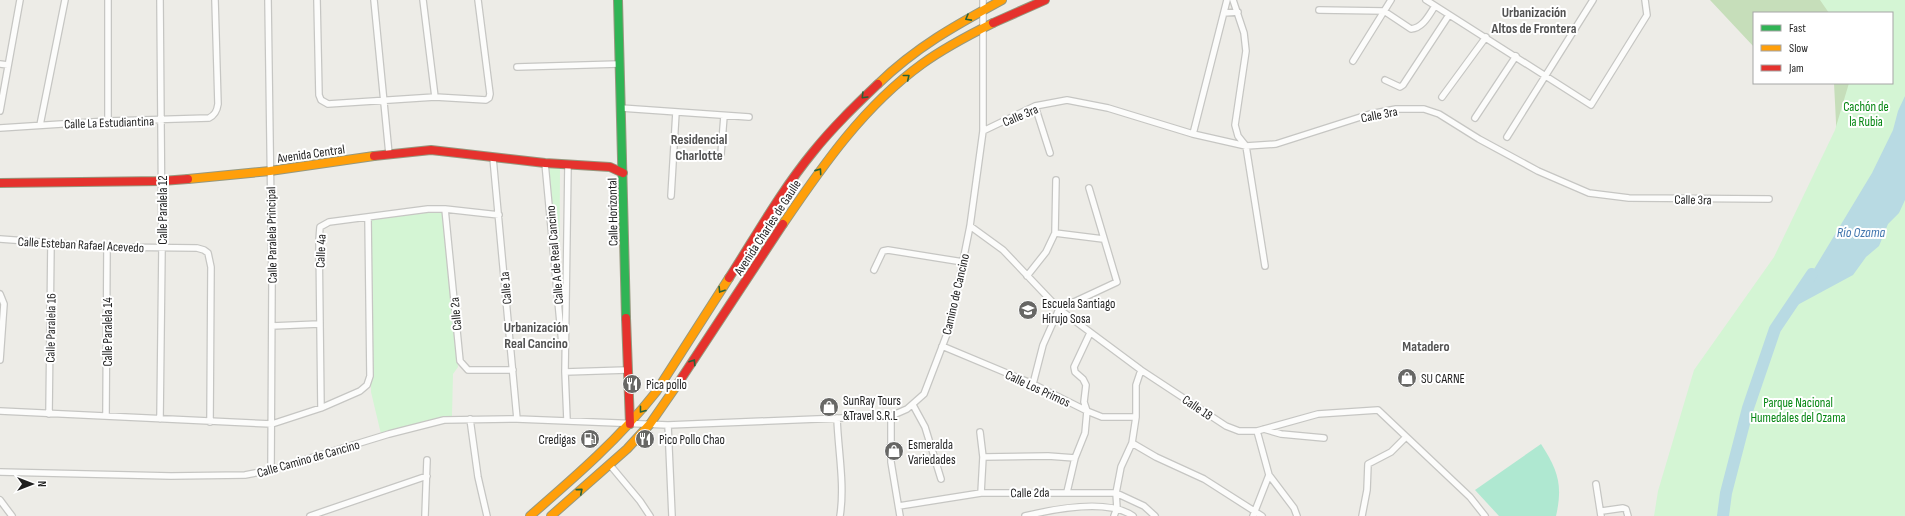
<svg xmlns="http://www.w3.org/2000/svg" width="1905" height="516" viewBox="0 0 1905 516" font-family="'Sofia Sans Condensed',sans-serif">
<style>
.forest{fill:#c6deba}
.park{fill:#d4f5d4}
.pitch{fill:#afe8d1}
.water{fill:#b8dae3}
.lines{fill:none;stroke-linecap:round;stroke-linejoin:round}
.river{stroke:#b8dae3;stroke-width:12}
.street-casing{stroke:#c6c6c3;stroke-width:8}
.fast-casing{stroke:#96987e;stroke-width:10}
.slow-casing{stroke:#96987e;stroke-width:10}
.jam-casing{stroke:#96987e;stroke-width:10}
.street{stroke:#fcfcfb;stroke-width:5.5}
.fast{stroke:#30b455;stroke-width:8}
.slow{stroke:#ff9f0a;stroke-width:8}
.jam{stroke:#e5322d;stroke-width:8}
.oneway{stroke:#276237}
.labels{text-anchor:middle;stroke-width:4;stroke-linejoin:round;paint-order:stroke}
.park-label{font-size:13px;fill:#048611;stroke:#fff}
.street-label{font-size:13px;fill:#1f1f1f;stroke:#fff}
.poi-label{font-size:13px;fill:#1f1f1f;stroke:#fff;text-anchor:start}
.neighbourhood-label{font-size:14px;font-weight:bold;fill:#525252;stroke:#fff}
.water-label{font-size:14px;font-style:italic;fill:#4176ae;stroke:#fff}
</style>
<rect width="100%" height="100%" fill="#edece7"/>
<path class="forest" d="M 1710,0 L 1905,0 L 1905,96 L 1841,221 L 1834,83 L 1892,83 L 1892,13 L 1754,13 L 1754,47 Z"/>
<path class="park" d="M 1820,0 L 1905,0 L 1905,516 L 1654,516 L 1658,491 L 1694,370 L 1774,257 L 1835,130 L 1849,83 L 1892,83 L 1892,13 L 1829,13 Z
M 543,166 L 560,169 L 559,330 Z
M 430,210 L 445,212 L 458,367 L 453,374 L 452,416 L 381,434 L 371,392 L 371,219 Z"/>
<path class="pitch" d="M 1541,444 C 1558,470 1563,485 1556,516 L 1499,516 L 1475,490 Z"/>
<path class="water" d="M 1905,96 L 1905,200 L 1899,213 L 1888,224 L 1879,246 L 1866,257 L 1853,275 L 1790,309 L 1872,173 L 1893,130 L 1898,111 Z"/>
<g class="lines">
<path class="river" d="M 1723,516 L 1726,493 L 1748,408 L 1775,329 L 1812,274"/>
<defs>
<path id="street" d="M 108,0 L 108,121
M 268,0 L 272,282 L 271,470
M 317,0 L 319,95 L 321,100 L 328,104 L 435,97 L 486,100 L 489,98 L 490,94 L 478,0
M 374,0 L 389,154
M 423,0 L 435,97
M 1233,0 L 1244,33 L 1246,51 L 1235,125 L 1238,136 L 1246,146 L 1265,266
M 1426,0 L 1591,105 L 1647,15 L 1645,0
M 1319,10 L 1384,11 L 1411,29 C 1423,28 1429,15 1435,6
M 1224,13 L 1238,12
M 1353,61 L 1391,0
M 0,64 L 8,65
M 517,67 L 619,64
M 1385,80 L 1400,87 L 1403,85 L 1449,15
M 1442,97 L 1486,37
M 1035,106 L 1050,153
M 621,108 L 749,117
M 0,111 L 20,0
M 1475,118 L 1516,56
M 40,125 L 65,0
M 0,128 L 108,121 L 209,118 C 215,115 217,111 218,104 L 215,0
M 983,131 L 1035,106 L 1067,100 L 1108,108 L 1193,134 L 1246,146 L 1276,144 L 1370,114 L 1396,109 L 1424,109 L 1439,114 L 1479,139 L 1538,171 L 1589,193 L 1629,198 L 1769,199
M 1193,134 L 1227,0
M 1507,137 L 1593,0
M 721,154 L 724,116
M 493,158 L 517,419
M 545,163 L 562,344
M 671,196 L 676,112
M 445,209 L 460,361 L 468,370 L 513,370
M 970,226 L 1003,250 L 1059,309 L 1141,370 L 1226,426 L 1239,431 L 1257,431 L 1318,414 L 1378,410 L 1470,497 L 1485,516
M 1055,233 L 1103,239
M 0,239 L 107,247 L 197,248 L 204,250 L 208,253 L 211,267 L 210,422
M 874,270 L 883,251 L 888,250 L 963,262
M 1027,276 L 1046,252 L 1055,233 L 1056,180
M 0,294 L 4,304 L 0,360
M 272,326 L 319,324
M 942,346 L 1033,384 L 1087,411 L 1102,417 L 1136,417
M 565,372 L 627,370
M 1033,384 L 1043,345 L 1059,309 L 1117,282 L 1089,188
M 913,405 L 925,427 L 941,479
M 321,408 L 319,240 L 320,227 L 329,222 L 428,209 L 445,209 L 499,215
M 0,411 L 272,424 L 321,408 L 360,391 L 367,385 L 370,376 L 368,217
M 49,414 L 51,243
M 106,416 L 107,247
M 891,416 L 891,462 L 900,516
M 837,418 C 838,450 845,484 840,516
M 160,419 L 162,248 L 160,0
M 470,419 L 478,477 L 487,516
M 567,420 L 565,372 L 568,165
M 668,425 L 891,416 L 907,409 L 924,394 L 950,326 L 970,226 L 983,131 L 983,0
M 1264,429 L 1281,434 L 1324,438
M 1257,431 L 1269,475 L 1294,508 L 1297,516
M 980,432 L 983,457 L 981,493
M 1132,443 L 1156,457 L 1204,479 L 1262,516
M 983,457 L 1048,456 L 1075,458
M 610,465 L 640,501 L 650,516
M 0,472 L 171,476 L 245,475 L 271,470 L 389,434 L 444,420 L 517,419 L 668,425 L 672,516
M 1596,484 L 1601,516
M 1067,492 L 1075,458 L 1085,433 L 1087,411 L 1084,402 L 1086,385 L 1083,379 L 1075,372 L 1074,367 L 1090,333
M 0,500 L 12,516
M 899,506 L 981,493 L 1116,493 L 1144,506 L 1155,516
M 1602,511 L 1623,508 L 1626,509 L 1628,516
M 310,516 L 427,476
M 425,516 L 427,460
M 1025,516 C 1054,509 1107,498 1133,516
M 1114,516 L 1117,508 L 1116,493 L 1121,467 L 1132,443 L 1136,417 L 1136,385 L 1141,370
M 1253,516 L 1269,475
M 1362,516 L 1367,490 L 1368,464 L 1391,452 L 1406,437"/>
<path id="fast" d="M 618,0 L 626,318"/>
<path id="slow" d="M 878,84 C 916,47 956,25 1002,0
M 188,179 L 270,171 L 374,156
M 783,224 C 823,165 864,106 922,64 C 944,48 969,35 993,23
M 530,516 C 575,477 619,439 656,392 L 729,278
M 551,516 L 627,449 L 650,424 L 677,385"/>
<path id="jam" d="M 993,23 L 1045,0
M 374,156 L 431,150 L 545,163 L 610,167 L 623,173
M 0,183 L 162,181 L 188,179
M 729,278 C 756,236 781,191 813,152 C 833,127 855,106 878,84
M 626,318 L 630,424
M 677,385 L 783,224"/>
</defs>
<use href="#street" class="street-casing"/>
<use href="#fast" class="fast-casing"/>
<use href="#slow" class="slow-casing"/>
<use href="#jam" class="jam-casing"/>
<use href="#street" class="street"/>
<use href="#fast" class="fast"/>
<use href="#slow" class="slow"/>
<use href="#jam" class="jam"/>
</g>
<defs><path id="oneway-chevron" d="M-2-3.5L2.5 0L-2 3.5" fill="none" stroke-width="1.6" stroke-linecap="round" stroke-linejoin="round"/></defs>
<g class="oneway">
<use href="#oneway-chevron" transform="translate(968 18) rotate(151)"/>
<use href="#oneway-chevron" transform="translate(907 77) rotate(-39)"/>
<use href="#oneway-chevron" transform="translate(864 96) rotate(135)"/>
<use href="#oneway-chevron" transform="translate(819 171) rotate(-55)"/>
<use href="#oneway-chevron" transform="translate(721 290) rotate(122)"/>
<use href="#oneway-chevron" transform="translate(693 362) rotate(-57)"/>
<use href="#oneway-chevron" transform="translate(642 410) rotate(128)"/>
<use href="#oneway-chevron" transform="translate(580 491) rotate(-40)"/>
</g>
<defs>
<symbol id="school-disc" viewBox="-11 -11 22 22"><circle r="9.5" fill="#676765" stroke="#fff"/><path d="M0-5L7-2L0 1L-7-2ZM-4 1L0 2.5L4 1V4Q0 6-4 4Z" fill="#fff"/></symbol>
<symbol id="shop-disc" viewBox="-11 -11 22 22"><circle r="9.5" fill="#676765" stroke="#fff"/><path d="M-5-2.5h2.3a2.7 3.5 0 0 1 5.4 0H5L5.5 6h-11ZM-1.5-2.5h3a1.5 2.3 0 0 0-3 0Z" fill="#fff"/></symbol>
<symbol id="restaurant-disc" viewBox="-11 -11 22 22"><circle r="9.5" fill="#676765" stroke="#fff"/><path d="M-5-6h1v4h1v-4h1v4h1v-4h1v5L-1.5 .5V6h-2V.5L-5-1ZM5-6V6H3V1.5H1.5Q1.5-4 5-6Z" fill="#fff"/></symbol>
<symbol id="fuel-disc" viewBox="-11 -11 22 22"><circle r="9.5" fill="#676765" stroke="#fff"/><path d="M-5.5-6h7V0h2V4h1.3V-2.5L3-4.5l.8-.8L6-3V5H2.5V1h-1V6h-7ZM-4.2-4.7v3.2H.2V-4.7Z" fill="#fff"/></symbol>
</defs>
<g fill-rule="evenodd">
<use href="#school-disc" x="1017" y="299" width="22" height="22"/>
<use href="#shop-disc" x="1396" y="367" width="22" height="22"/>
<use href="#restaurant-disc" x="621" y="373" width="22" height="22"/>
<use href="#shop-disc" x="818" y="396" width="22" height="22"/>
<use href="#fuel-disc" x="579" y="428" width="22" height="22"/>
<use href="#restaurant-disc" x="634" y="428" width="22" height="22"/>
<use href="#shop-disc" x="883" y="440" width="22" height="22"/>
</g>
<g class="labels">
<g class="park-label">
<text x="1866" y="111">Cachón de<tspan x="1866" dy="15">la Rubia</tspan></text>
<text x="1798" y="407">Parque Nacional<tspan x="1798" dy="15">Humedales del Ozama</tspan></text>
</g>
<g class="street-label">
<text transform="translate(1379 114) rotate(-11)" y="5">Calle 3ra</text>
<text transform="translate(1020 115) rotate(-23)" y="5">Calle 3ra</text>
<text transform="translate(109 122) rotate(-2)" y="5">Calle La Estudiantina</text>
<text transform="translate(311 153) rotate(-8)" y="5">Avenida Central</text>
<text transform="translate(1693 199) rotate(1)" y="5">Calle 3ra</text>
<text transform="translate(162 210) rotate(-90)" y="5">Calle Paralela 12</text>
<text transform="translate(612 212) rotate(-91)" y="5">Calle Horizontal</text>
<text transform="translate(767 227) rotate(-57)" y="5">Avenida Charles de Gaulle</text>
<text transform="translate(271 235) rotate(-91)" y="5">Calle Paralela Principal</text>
<text transform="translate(81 244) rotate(3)" y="5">Calle Esteban Rafael Acevedo</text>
<text transform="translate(320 251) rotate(-88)" y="5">Calle 4a</text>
<text transform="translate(554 255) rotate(-95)" y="5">Calle A de Real Cancino</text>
<text transform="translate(505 288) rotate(-95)" y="5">Calle 1a</text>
<text transform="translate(955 294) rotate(-77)" y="5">Camino de Cancino</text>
<text transform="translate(455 314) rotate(-95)" y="5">Calle 2a</text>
<text transform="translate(50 328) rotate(-89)" y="5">Calle Paralela 16</text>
<text transform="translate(107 332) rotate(-90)" y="5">Calle Paralela 14</text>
<text transform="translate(1038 388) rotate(25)" y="5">Calle Los Primos</text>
<text transform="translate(1198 407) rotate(34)" y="5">Calle 18</text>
<text transform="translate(308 458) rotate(-16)" y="5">Calle Camino de Cancino</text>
<text transform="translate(1030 492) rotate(-1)" y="5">Calle 2da</text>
</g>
<g class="poi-label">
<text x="1042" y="308">Escuela Santiago<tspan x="1042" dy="15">Hirujo Sosa</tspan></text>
<text x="1421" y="383">SU CARNE</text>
<text x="646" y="389">Pica pollo</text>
<text x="843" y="405">SunRay Tours<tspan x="843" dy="15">&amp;Travel S.R.L</tspan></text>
<text x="576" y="444" text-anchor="end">Credigas</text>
<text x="659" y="444">Pico Pollo Chao</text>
<text x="908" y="449">Esmeralda<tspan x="908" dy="15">Variedades</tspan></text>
</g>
<g class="neighbourhood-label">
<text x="1534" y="17">Urbanización<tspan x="1534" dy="16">Altos de Frontera</tspan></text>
<text x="699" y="144">Residencial<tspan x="699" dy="16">Charlotte</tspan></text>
<text x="536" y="332">Urbanización<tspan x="536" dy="16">Real Cancino</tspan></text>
<text x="1426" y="351">Matadero</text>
</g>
<g class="water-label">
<text x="1861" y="237">Río Ozama</text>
</g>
</g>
<rect x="1753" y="12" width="140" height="72" fill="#ffffff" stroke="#a5a5a5"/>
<rect x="1761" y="25" width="20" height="6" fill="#30b455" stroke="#a5a5a5"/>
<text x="1789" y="32" font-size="12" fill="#1f1f1f">Fast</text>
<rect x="1761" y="45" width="20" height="6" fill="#ff9f0a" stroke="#a5a5a5"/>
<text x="1789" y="52" font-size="12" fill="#1f1f1f">Slow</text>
<rect x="1761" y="65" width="20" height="6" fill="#e5322d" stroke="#a5a5a5"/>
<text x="1789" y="72" font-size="12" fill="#1f1f1f">Jam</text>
<g transform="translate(32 484) rotate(90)" stroke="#ffffff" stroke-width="3" paint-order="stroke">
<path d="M0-3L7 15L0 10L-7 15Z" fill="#1f1f1f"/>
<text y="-6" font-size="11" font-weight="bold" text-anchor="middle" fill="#1f1f1f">N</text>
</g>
</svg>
